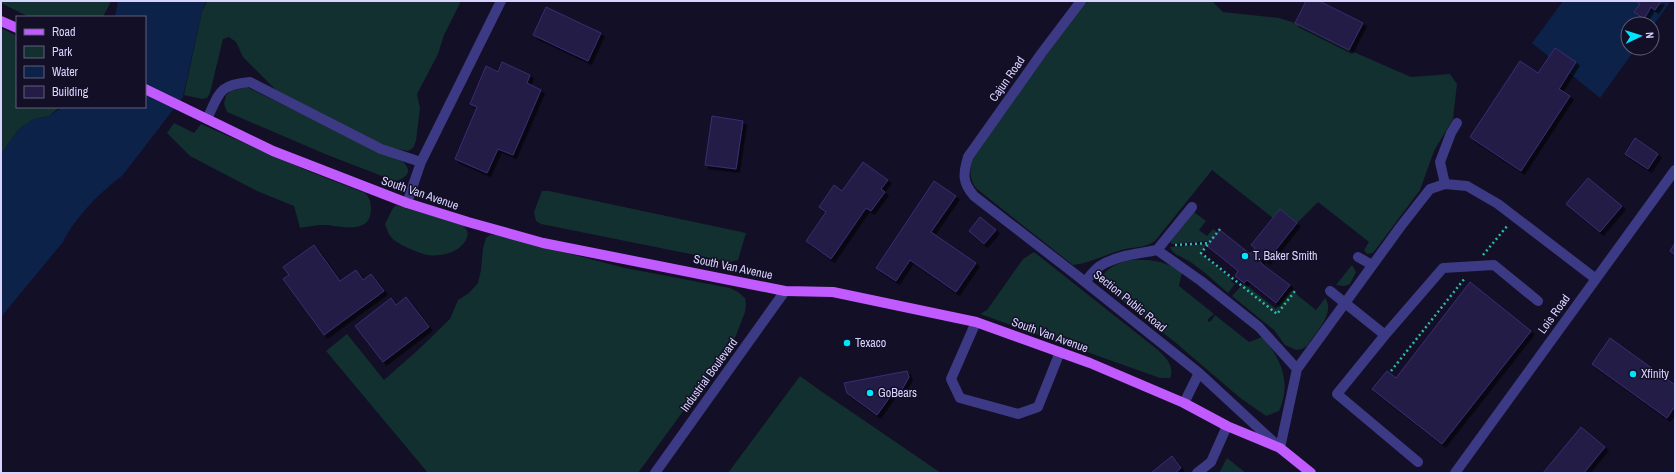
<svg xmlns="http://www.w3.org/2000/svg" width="1676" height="474" viewBox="0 0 1676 474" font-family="'Archivo Narrow',sans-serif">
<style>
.green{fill:#12302f}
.water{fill:#0c2248}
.building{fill:#241b47;stroke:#3b2d73;filter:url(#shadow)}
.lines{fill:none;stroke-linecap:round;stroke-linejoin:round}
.path{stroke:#2fb8b0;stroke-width:2.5;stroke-dasharray:2 3;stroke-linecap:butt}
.minor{stroke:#3d3a85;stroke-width:10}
.major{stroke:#c25bff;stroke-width:10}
.poi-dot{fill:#00e5ff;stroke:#130f26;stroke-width:1.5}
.labels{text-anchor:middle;stroke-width:3;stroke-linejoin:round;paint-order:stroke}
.street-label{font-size:12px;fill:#d9d4ff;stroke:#130f26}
.poi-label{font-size:12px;fill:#d9d4ff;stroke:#130f26;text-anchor:start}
</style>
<defs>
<filter id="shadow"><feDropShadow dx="3.5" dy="3.5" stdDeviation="0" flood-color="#0009"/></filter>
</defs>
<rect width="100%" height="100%" fill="#130f26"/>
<path class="green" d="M 1,1 L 64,1 L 67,2 L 68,1 L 111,1 L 103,17 L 29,17 L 1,3 Z
M 207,1 L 461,1 L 444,35 L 438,54 L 417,94 L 420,108 L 416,141 L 413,148 L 408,151 L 391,148 L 365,137 L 276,90 L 243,57 L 236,42 L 229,37 L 223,39 L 210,93 L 207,98 L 202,99 L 184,95 L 202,11 Z
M 1086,1 L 1212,1 L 1223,12 L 1279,18 L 1295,23 L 1349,50 L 1411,77 L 1450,74 L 1457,84 L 1453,119 L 1434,151 L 1420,190 L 1373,253 L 1367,254 L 1364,250 L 1369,242 L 1318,202 L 1297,223 L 1280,209 L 1273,218 L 1212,170 L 1155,241 C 1145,248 1133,247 1121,250 C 1104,255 1091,263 1073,265 L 977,189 C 968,179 970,168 973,156 Z
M 1,28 L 17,36 L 17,107 L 60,107 L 49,116 L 34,119 L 19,129 L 1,154 Z
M 247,87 L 349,137 L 403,162 C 413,171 407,178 395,181 L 325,154 L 227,112 L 224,104 L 226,95 L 231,91 Z
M 174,123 L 194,133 L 201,124 L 308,171 L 365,193 C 370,198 371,203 371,210 C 370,236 339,225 322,225 C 315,225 308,227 300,228 L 294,206 L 257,191 L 190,156 L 167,133 Z
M 542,191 L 549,191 L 746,233 L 738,260 L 730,262 L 541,224 L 536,221 L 534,212 Z
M 396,205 L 462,225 C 476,234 461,250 449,253 C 443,255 435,256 428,255 C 420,254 397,244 392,238 C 388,234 387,229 385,224 L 393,208 Z
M 1194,212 L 1206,221 L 1199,230 L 1207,236 L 1213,229 L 1217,232 L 1210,241 L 1171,244 L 1171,241 Z
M 490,235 L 497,235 L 625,268 L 730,288 L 738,292 L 745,298 L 746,304 L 745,312 L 733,343 L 638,473 L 428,473 L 326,351 L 347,334 L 384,380 L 418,350 L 450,319 L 458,300 L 469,293 L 478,283 L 481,270 L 483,248 L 486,238 Z
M 1207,244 L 1200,253 L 1232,279 L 1231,281 L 1235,284 L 1228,293 C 1215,282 1202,269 1187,260 C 1181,256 1173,255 1170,247 Z
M 1034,252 L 1158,350 C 1166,358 1175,366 1170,378 L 1160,378 L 980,314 L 987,310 L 1023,259 Z
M 1130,260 C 1150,259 1165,261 1182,272 L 1179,286 L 1214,314 L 1208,319 L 1208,322 L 1211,321 L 1215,315 L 1249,342 L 1262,337 C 1281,358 1292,383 1279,411 L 1266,416 L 1239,397 L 1176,343 L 1100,283 C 1103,269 1117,263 1130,260 Z
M 1352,265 L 1356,272 L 1350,284 L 1344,286 L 1336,285 Z
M 1244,283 L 1276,309 L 1291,290 L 1316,310 L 1325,298 C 1336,313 1315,333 1307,346 L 1302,349 L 1296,350 L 1285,345 L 1274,330 L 1232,296 Z
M 800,376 L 818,389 L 941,473 L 728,473 Z
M 1227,458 L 1246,473 L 1219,473 Z"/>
<path class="water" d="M 118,1 L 206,1 L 202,11 L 183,97 L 122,176 C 102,190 73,220 63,242 L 1,317 L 1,154 L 19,129 L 34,119 L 49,116 L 63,107 L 145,107 L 145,17 L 115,17 Z
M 1563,1 L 1671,1 L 1652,27 L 1652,24 L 1628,24 L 1628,48 L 1636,48 L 1600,98 L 1532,43 Z"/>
<path class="building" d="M 1306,1 L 1319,1 L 1363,23 L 1349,50 L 1295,23 Z
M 1636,1 L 1661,1 L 1655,10 L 1651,7 L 1644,19 L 1634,12 L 1640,4 Z
M 546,7 L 601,33 L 588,61 L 533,35 Z
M 1555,48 L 1576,62 L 1559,89 L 1570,96 L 1521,171 L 1470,137 L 1520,61 L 1538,73 Z
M 502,62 L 530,75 L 527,83 L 541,90 L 513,155 L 498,149 L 487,173 L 455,159 L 477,107 L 470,104 L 486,66 L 498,72 Z
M 712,116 L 743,121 L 736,169 L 705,165 Z
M 1635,138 L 1658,154 L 1648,169 L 1625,154 Z
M 863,162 L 888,180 L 881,189 L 885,192 L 871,211 L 866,208 L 831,259 L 806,241 L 826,212 L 819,207 L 834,185 L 842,191 Z
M 1588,178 L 1622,206 L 1600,232 L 1566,204 Z
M 934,181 L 956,196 L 931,232 L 976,263 L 956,292 L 910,260 L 896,281 L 876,268 Z
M 1280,209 L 1297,223 L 1267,261 L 1262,258 L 1260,261 L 1263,265 L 1290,285 L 1276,303 L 1247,280 L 1244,283 L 1235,276 L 1238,271 L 1207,246 L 1220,230 L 1250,254 L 1255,248 L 1251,245 Z
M 980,217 L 996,230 L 984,244 L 969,231 Z
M 1675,243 L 1675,255 L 1670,251 Z
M 314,245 L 340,281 L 356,270 L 363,280 L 371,274 L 384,291 L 324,335 L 283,279 L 289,275 L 283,267 Z
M 1470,282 L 1531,331 L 1442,444 L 1372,389 L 1387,371 L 1396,378 Z
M 406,297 L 429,327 L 383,362 L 355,326 L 391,298 L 396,305 Z
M 1610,338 L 1675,385 L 1675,406 L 1667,418 L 1592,364 Z
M 907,371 L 909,377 L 900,393 L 895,390 L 877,415 L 847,393 L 844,383 Z
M 1581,427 L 1605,447 L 1584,473 L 1543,473 Z
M 1172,456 L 1181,468 L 1175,473 L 1151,473 Z"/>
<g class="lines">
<path class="path" d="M 1220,229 L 1201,253 L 1277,314 L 1295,291
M 1175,245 L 1210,243
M 1483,255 L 1508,225
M 1391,371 L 1465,278"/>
<path class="minor" d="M 1081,1 L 1041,54 L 968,157 C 963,174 962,182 974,196 L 1075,274 L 1199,373 L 1278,446
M 207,119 C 220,92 218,85 250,82 L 381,149 L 421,162 L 407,203
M 421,162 L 501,1
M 1445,184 L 1440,162 L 1451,133 L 1457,123
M 1157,250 L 1192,207
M 1358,257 L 1372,265
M 1085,282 C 1089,277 1094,270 1100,266 C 1117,255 1138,254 1157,250 L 1201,281 L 1259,327 L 1297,369
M 1330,291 L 1385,335 L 1337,394 L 1418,462
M 976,322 L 951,379 L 960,398 L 1018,414 L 1038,407 L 1060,352
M 1385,335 L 1443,268 L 1494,265 L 1538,301
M 1184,403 L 1199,373
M 1280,448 L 1297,369 L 1401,226 L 1430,189 L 1445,184 L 1467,186 L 1498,204 L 1596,279
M 655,473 L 785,291
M 1197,473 L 1211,462 L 1227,426
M 1455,473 L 1675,170"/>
<path class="major" d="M 1,21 L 17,28
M 145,89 L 273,151 L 407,203 L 468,222 L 543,243 L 785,291 L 833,292 L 976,322 L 1090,363 L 1184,403 L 1227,426 L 1280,448 L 1311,473"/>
</g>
<g class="poi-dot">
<circle cx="1245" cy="256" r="4"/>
<circle cx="847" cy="343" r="4"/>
<circle cx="1633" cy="374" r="4"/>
<circle cx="870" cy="393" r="4"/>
</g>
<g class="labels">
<g class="street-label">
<text transform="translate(1007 79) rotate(-55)" y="4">Cajun Road</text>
<text transform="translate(420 193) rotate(19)" y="4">South Van Avenue</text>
<text transform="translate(733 267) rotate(12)" y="4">South Van Avenue</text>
<text transform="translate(1130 301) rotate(39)" y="4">Section Public Road</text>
<text transform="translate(1554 314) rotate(-54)" y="4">Lois Road</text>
<text transform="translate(1050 335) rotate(20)" y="4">South Van Avenue</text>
<text transform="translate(709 375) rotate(-54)" y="4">Industrial Boulevard</text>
</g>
<g class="poi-label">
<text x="1253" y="260">T. Baker Smith</text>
<text x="855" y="347">Texaco</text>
<text x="1641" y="378">Xfinity</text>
<text x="878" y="397">GoBears</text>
</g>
</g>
<rect width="1676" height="474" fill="none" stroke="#d9d4ff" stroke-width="4"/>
<rect x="16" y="16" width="130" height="92" fill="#130f26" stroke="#625e7d"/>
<rect x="24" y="29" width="20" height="6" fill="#c25bff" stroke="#625e7d"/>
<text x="52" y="36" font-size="12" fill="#d9d4ff">Road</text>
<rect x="24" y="46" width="20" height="12" fill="#12302f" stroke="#625e7d"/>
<text x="52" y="56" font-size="12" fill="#d9d4ff">Park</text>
<rect x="24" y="66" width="20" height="12" fill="#0c2248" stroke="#625e7d"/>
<text x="52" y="76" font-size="12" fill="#d9d4ff">Water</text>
<rect x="24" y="86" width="20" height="12" fill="#241b47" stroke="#625e7d"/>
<text x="52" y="96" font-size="12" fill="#d9d4ff">Building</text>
<g transform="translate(1640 36) rotate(86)"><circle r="19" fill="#130f26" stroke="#625e7d"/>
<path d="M0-3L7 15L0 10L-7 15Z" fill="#00e5ff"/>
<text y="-6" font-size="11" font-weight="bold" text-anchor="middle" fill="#d9d4ff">N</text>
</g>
</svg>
